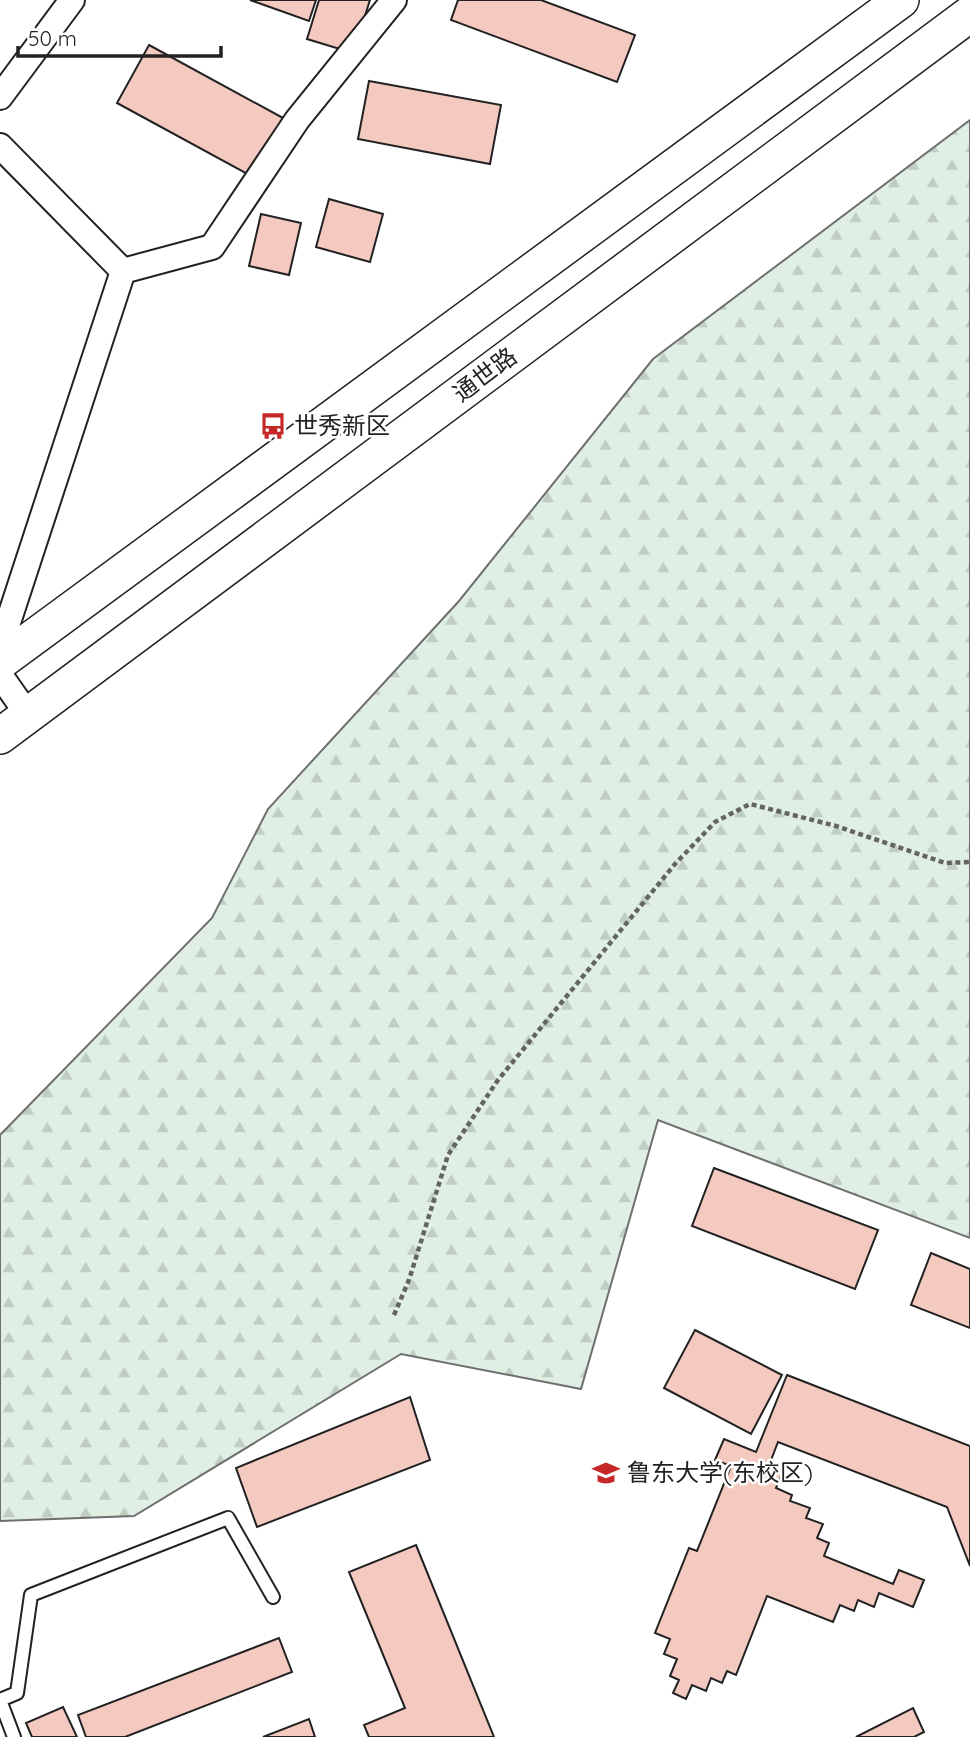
<svg xmlns="http://www.w3.org/2000/svg" width="970" height="1737" viewBox="0 0 970 1737" font-family="Quicksand,'Noto Sans SC',sans-serif">
<style>
.forest{fill:url(#forest-firs);stroke:#6f6f6f;stroke-width:2}
.building{fill:#f3c9c0;stroke:#222;stroke-width:2}
.lines{fill:none;stroke-linecap:round;stroke-linejoin:round}
.lane-casing{stroke:#222;stroke-width:16}
.street-casing{stroke:#222;stroke-width:28}
.secondary-casing{stroke:#222;stroke-width:38}
.path{stroke:#646464;stroke-width:4.5;stroke-dasharray:5 3.5;stroke-linecap:butt}
.lane{stroke:#fff;stroke-width:12}
.street{stroke:#fff;stroke-width:24}
.secondary{stroke:#fff;stroke-width:35}
.labels{text-anchor:middle;stroke-width:5;stroke-linejoin:round;paint-order:stroke}
.street-label{font-size:24px;fill:#222;stroke:#fff}
.poi-label{font-size:24px;fill:#222;stroke:#fff;text-anchor:start}
</style>
<defs>
<pattern id="forest-firs" width="22" height="20" patternUnits="userSpaceOnUse" patternTransform="scale(1.75)"><rect width="22" height="20" fill="#e0efe3"/><path d="M5 1l3.5 6h-7zM16 11l3.5 6h-7z" fill="#c0cdc2"/></pattern>
</defs>
<rect width="100%" height="100%" fill="#fff"/>
<path class="forest" d="M 970,120 L 970,1238 L 658,1120 L 581,1389 L 401,1354 L 134,1516 L 0,1521 L 0,1135 L 212,918 L 268,809 L 459,601 L 653,359 Z"/>
<path class="building" d="M 250,0 L 316,0 L 309,21 Z
M 319,0 L 370,0 L 353,53 L 307,39 Z
M 458,0 L 541,0 L 635,35 L 617,82 L 451,20 Z
M 149,45 L 283,118 L 251,176 L 117,103 Z
M 369,81 L 501,105 L 490,164 L 358,139 Z
M 329,199 L 383,214 L 370,262 L 316,247 Z
M 261,214 L 301,223 L 289,275 L 249,266 Z
M 714,1168 L 878,1230 L 855,1289 L 692,1226 Z
M 931,1253 L 970,1269 L 970,1328 L 911,1305 Z
M 695,1330 L 782,1375 L 751,1434 L 664,1388 Z
M 787,1375 L 970,1446 L 970,1566 L 947,1507 L 778,1442 L 768,1468 L 782,1474 L 776,1488 L 792,1495 L 790,1501 L 810,1508 L 806,1518 L 823,1524 L 817,1538 L 829,1543 L 824,1556 L 893,1584 L 899,1570 L 924,1580 L 913,1607 L 879,1593 L 874,1607 L 858,1600 L 854,1611 L 840,1605 L 833,1622 L 767,1596 L 736,1675 L 727,1671 L 722,1683 L 711,1678 L 706,1691 L 692,1685 L 686,1699 L 673,1693 L 679,1680 L 670,1676 L 677,1659 L 664,1654 L 670,1639 L 655,1633 L 689,1548 L 697,1551 L 731,1466 L 715,1460 L 724,1439 L 756,1452 Z
M 410,1397 L 430,1460 L 257,1527 L 236,1468 Z
M 416,1545 L 494,1737 L 369,1737 L 364,1725 L 405,1708 L 349,1572 Z
M 279,1638 L 292,1672 L 125,1737 L 86,1737 L 78,1715 Z
M 63,1707 L 77,1737 L 32,1737 L 26,1723 Z
M 913,1708 L 924,1732 L 914,1737 L 856,1737 Z
M 309,1719 L 315,1737 L 263,1737 Z"/>
<g class="lines">
<defs>
<path id="lane" d="M 0,1700 L 17,1693 L 31,1595 L 228,1518 L 273,1597
M 0,1700 L 14,1737"/>
<path id="street" d="M 0,97 L 72,0
M 0,146 L 123,271 L 0,647
M 123,271 L 212,247 L 297,120 L 394,0
M 0,675 L 28,715"/>
<path id="secondary" d="M 0,662 L 901,0
M 0,736 L 970,14"/>
</defs>
<use href="#lane" class="lane-casing"/>
<use href="#street" class="street-casing"/>
<use href="#secondary" class="secondary-casing"/>
<path class="path" d="M 394,1315 L 409,1280 L 448,1155 L 498,1080 L 675,864 L 715,822 L 750,804 L 836,826 L 945,863 L 970,862"/>
<use href="#lane" class="lane"/>
<use href="#street" class="street"/>
<use href="#secondary" class="secondary"/>
</g>
<defs>
<symbol id="bus-bare" viewBox="-9 -9 18 18"><path d="M-5-6H5V4H4V6H2V4H-2V6H-4V4H-5ZM-3.5-4V0h7V-4ZM-3.5 1.2v1.5H-2V1.2ZM2 1.2v1.5H3.5V1.2Z" fill="#c62828" stroke="#fff" stroke-width="2.5" paint-order="stroke"/></symbol>
<symbol id="university-bare" viewBox="-9 -9 18 18"><path d="M0-5L7-2L0 1L-7-2ZM-4 1L0 2.5L4 1V4Q0 6-4 4Z" fill="#c62828" stroke="#fff" stroke-width="2.5" paint-order="stroke"/></symbol>
</defs>
<g fill-rule="evenodd">
<use href="#bus-bare" x="254" y="407" width="38" height="38"/>
<use href="#university-bare" x="587" y="1454" width="38" height="38"/>
</g>
<g class="labels">
<g class="street-label">
<text transform="translate(485 375) rotate(-37)" y="8">通世路</text>
</g>
<g class="poi-label">
<text x="294" y="434">世秀新区</text>
<text x="627" y="1481">鲁东大学(东校区)</text>
</g>
</g>
<path d="M18 46v10h203v-10" fill="none" stroke="#222222" stroke-width="3.5"/>
<text x="28" y="46" font-size="21" fill="#222222" stroke="#ffffff" stroke-width="5" paint-order="stroke">50 m</text>
</svg>
